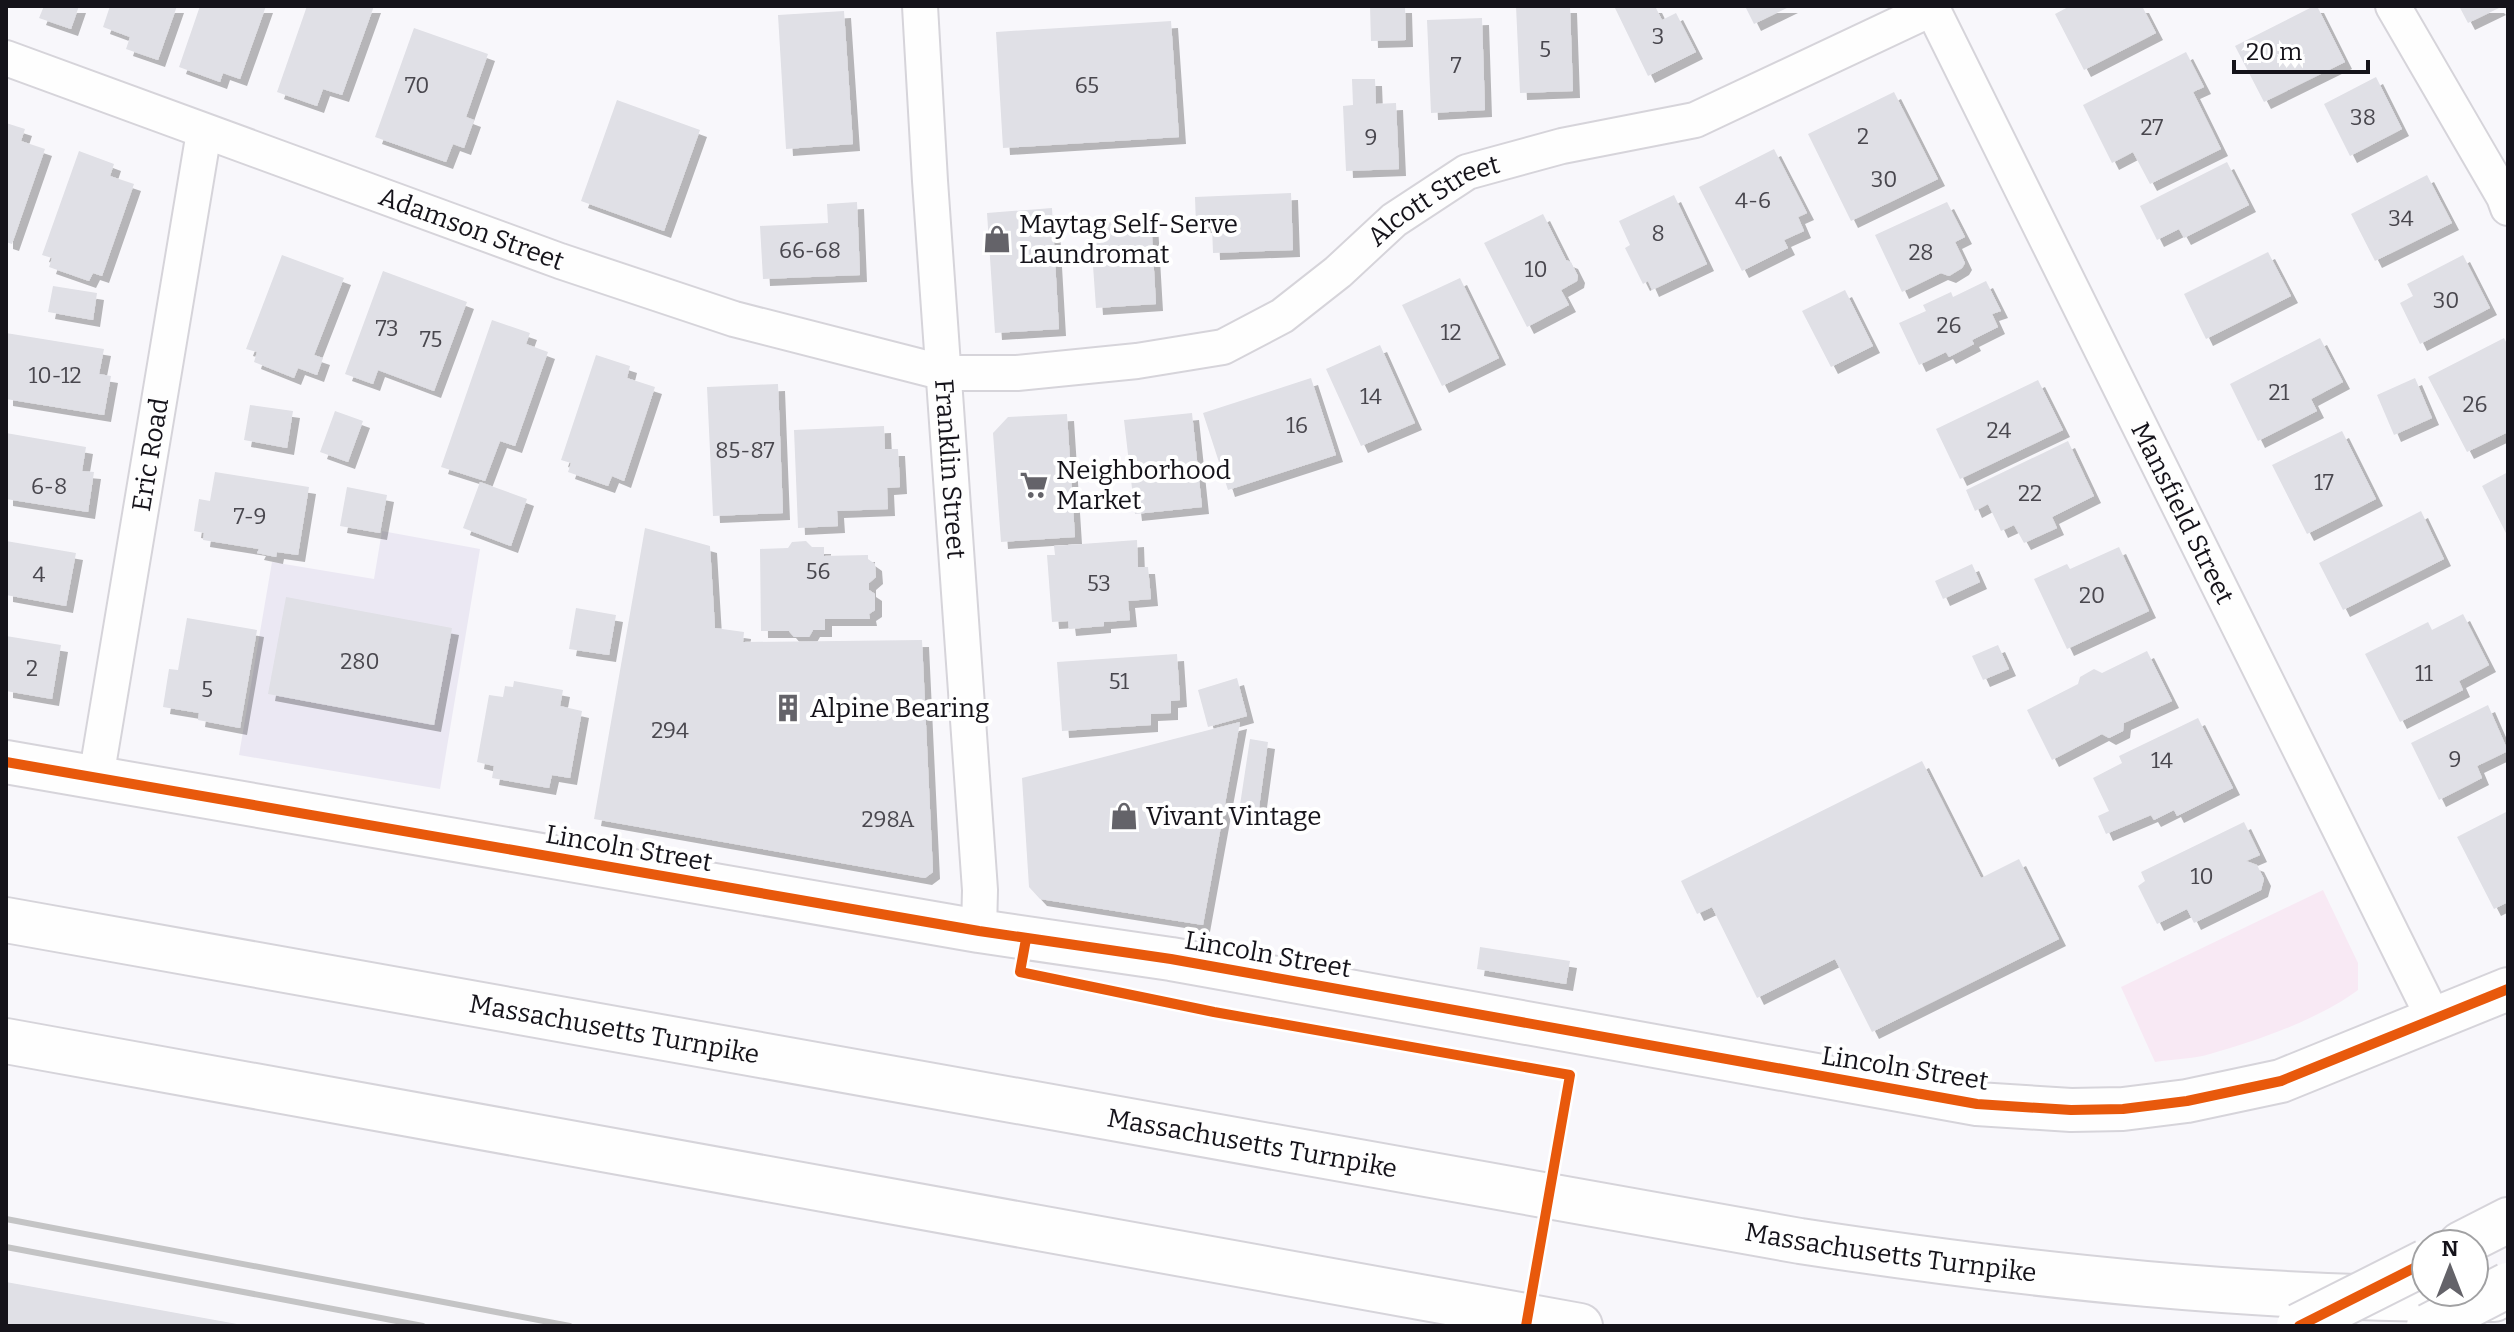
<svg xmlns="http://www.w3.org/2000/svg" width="2514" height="1332" viewBox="0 0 2514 1332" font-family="Bitter,serif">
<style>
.built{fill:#ebe8f3}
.green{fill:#f8e9f4}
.building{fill:#e0e0e6;filter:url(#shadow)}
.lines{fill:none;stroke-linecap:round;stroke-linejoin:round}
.minor-casing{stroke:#d6d4da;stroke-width:38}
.tertiary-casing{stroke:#d6d4da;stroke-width:46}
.primary-casing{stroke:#d6d4da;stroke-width:48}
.motorway-casing{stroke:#d6d4da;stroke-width:48}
.minor{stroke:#fefefe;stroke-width:34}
.tertiary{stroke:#fefefe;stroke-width:42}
.primary{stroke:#fefefe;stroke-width:44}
.motorway{stroke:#fefefe;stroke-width:44}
.rail{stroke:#c4c4c5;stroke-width:6}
.primary-bridge-casing{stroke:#d6d4da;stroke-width:48;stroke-linecap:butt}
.primary-bridge{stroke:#fefefe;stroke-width:44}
.cycleway-casing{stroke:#fff;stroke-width:15}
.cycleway{stroke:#e8590c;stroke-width:10}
.labels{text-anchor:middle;stroke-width:8;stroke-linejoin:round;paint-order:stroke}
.number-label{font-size:22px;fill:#49474e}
.street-label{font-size:26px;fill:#15131a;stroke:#fff}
.poi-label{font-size:26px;fill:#15131a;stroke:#fff;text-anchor:start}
</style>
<defs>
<filter id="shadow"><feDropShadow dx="7" dy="7" stdDeviation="0" flood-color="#0004"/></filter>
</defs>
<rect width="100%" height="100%" fill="#f8f7fb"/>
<path class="built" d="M 382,531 L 480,549 L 440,789 L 239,755 L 272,562 L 374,579 Z"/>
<path class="green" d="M 2323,890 L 2358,963 L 2358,990 C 2319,1019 2257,1041 2210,1054 C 2193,1059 2173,1059 2155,1062 L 2121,987 Z"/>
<path class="building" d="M 44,6 L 79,6 L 71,29 L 39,18 Z
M 110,6 L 177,6 L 158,60 L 126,49 L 130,37 L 103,27 Z
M 200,6 L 266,6 L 240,79 L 223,73 L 220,82 L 179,67 Z
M 307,6 L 374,6 L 342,95 L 323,89 L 317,106 L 277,92 Z
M 1370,6 L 1405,6 L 1406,40 L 1371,41 Z
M 1516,6 L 1570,6 L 1573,91 L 1520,93 Z
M 1620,6 L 1655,6 L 1662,20 L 1676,13 L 1696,52 L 1648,76 L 1615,8 Z
M 1745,6 L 1791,6 L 1754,24 Z
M 2070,6 L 2142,6 L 2156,33 L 2084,70 L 2055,14 Z
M 2314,6 L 2317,6 L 2345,62 L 2264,102 L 2235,46 Z
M 2459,6 L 2497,6 L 2499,8 L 2468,23 Z
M 844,11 L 853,144 L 786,149 L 778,15 Z
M 1482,18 L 1485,110 L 1431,113 L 1427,20 Z
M 1171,21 L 1179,137 L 1003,148 L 996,32 Z
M 414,28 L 488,54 L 466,117 L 474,120 L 464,148 L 453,144 L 446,162 L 375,137 Z
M 2186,52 L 2204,87 L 2193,92 L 2221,149 L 2150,184 L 2133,152 L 2112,163 L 2083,105 Z
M 2376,77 L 2402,129 L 2350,156 L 2324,104 Z
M 1352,79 L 1375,79 L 1376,104 L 1396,103 L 1399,169 L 1346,171 L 1343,106 L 1353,105 Z
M 1894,92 L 1938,179 L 1851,221 L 1808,134 Z
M 617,100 L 700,130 L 664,231 L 581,201 Z
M 6,123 L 25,129 L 21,141 L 45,149 L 12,244 L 6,242 Z
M 1774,149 L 1807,213 L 1798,217 L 1804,231 L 1784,240 L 1788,248 L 1742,271 L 1699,187 Z
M 79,151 L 114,164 L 110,176 L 134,184 L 102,276 L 93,273 L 89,281 L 49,267 L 52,258 L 42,255 Z
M 2227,162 L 2249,205 L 2184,238 L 2179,229 L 2157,240 L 2140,206 Z
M 2427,175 L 2452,223 L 2375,261 L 2351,214 Z
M 1291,193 L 1293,250 L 1213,253 L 1212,226 L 1196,226 L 1195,197 Z
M 1674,195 L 1707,264 L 1652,290 L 1648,281 L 1643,284 L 1625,248 L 1630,245 L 1619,221 Z
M 857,202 L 860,275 L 763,279 L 760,226 L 828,223 L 827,204 Z
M 1947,202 L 1965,237 L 1955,242 L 1965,263 L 1962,268 L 1949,276 L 1941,273 L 1902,292 L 1875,235 Z
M 1052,208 L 1059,329 L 995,333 L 987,213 Z
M 1543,214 L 1566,260 L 1571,262 L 1578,276 L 1577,281 L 1561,290 L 1569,305 L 1527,327 L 1484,243 Z
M 1151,219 L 1156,304 L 1096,308 L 1090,223 Z
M 2268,252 L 2291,296 L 2206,339 L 2184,294 Z
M 282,255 L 344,278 L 314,355 L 323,358 L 317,375 L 298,368 L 294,378 L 254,362 L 257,352 L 246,349 Z
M 2463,255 L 2490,308 L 2420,344 L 2400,303 L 2413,296 L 2407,284 Z
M 383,271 L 467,302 L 434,391 L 378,370 L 373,384 L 345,374 Z
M 1460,278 L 1499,358 L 1442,386 L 1402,305 Z
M 1986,281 L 2001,311 L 1992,314 L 1998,327 L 1972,340 L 1974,344 L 1949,357 L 1946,352 L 1919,365 L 1899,323 L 1926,311 L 1923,305 L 1951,292 L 1953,297 Z
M 53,286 L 97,293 L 93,320 L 48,312 Z
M 1845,290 L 1873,346 L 1831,367 L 1802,311 Z
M 492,320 L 530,333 L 526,344 L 548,352 L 515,446 L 500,441 L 485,481 L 441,467 Z
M 6,333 L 104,349 L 99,374 L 111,376 L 104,415 L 6,399 Z
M 2320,338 L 2343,382 L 2311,399 L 2317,411 L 2258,441 L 2230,384 Z
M 2504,338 L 2508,346 L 2508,432 L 2467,452 L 2428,377 Z
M 1380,345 L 1415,423 L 1361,446 L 1326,369 Z
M 596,355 L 630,366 L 627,378 L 655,387 L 624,481 L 612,476 L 608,486 L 568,472 L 571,463 L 561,460 Z
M 1311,378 L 1336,455 L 1228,490 L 1203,413 Z
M 2415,378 L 2432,418 L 2394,435 L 2377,395 Z
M 2038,380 L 2063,430 L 1960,479 L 1936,429 Z
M 778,384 L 783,513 L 713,516 L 707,387 Z
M 250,405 L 293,411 L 287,448 L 244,440 Z
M 335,411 L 363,421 L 348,462 L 320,452 Z
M 1192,413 L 1202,507 L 1135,514 L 1124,420 Z
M 1067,414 L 1075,537 L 1001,542 L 993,433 L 1008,417 Z
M 884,426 L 885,449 L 898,449 L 899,467 L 900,487 L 887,488 L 888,509 L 837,511 L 838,526 L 798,528 L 794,430 Z
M 2342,431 L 2376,499 L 2307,534 L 2272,465 Z
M 6,433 L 86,447 L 82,471 L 94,472 L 88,512 L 6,499 Z
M 2068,441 L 2094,496 L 2052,517 L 2057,528 L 2024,543 L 2014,525 L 2001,531 L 1988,504 L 1975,511 L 1966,490 Z
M 215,472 L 309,487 L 298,555 L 277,552 L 276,557 L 257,553 L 259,549 L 203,540 L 204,533 L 194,531 L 199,499 L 210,501 Z
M 2508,472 L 2508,537 L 2482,486 Z
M 480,482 L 527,499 L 511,546 L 463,528 Z
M 347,487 L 387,495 L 380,533 L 340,526 Z
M 2421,511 L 2444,559 L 2343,610 L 2319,563 Z
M 645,528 L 710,546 L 715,628 L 744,632 L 743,642 L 922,640 L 933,872 L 925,878 L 594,819 Z
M 1137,540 L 1138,567 L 1148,567 L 1151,599 L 1128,601 L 1130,620 L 1104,622 L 1104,626 L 1069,629 L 1068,621 L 1052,622 L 1047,555 L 1055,555 L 1054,546 Z
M 6,541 L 76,553 L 66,606 L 6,595 Z
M 806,541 L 812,547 L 824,547 L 824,556 L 868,555 L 868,559 L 875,564 L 876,577 L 869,583 L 869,590 L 875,594 L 875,610 L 869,614 L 870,619 L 825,619 L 825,630 L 813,630 L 809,637 L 794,637 L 789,631 L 761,631 L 760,549 L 788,548 L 792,542 Z
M 2119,547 L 2149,611 L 2067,649 L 2034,579 L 2067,564 L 2070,569 Z
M 1972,564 L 1980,582 L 1943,599 L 1935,581 Z
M 286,597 L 452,628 L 434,725 L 268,694 Z
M 576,608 L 616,615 L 609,655 L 569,649 Z
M 2463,614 L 2489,665 L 2459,681 L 2463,690 L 2400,722 L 2365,654 L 2428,622 L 2432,630 Z
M 187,618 L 257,630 L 240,728 L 198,720 L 199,713 L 163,707 L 169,669 L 178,670 Z
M 6,636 L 61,645 L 52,699 L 6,691 Z
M 1998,645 L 2009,669 L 1983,680 L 1972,656 Z
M 2147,651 L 2172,701 L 2124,723 L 2123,731 L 2109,738 L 2102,734 L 2052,760 L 2027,710 L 2078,684 L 2080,677 L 2094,669 L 2102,673 Z
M 1177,654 L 1180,700 L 1171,701 L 1171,713 L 1151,714 L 1151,725 L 1062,731 L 1057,662 Z
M 1237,678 L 1247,716 L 1208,727 L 1198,690 Z
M 514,681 L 563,690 L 560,706 L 582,711 L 570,778 L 552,775 L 549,788 L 492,778 L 494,766 L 477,762 L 489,695 L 503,697 L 505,686 L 513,687 Z
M 2488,705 L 2508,751 L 2477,766 L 2482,778 L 2439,800 L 2411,743 Z
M 2198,718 L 2233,788 L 2177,816 L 2174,810 L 2154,820 L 2151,815 L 2106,834 L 2098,816 L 2109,811 L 2093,778 L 2122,763 L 2119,756 Z
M 1240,722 L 1203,925 L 1040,899 L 1029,887 L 1022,778 Z
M 1250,739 L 1268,742 L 1259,808 L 1240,805 Z
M 1922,761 L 1981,878 L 2019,859 L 2059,939 L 1872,1032 L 1835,959 L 1757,998 L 1712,907 L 1697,914 L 1681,881 Z
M 2508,811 L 2508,902 L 2494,909 L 2457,837 Z
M 2244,822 L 2260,855 L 2246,861 L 2257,865 L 2264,879 L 2261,890 L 2194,923 L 2187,909 L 2157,924 L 2138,886 L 2145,881 L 2141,872 Z
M 1480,947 L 1570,961 L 1566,984 L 1477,969 Z
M 6,1282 L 237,1324 L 237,1326 L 6,1326 Z"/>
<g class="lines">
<defs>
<g id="minor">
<path id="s1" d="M 920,6 L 930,181 L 980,890 L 979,931"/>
<path id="s2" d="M 1931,6 L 2435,1021"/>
<path d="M 2393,6 L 2504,197 L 2508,208"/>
<path id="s3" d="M 6,58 L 560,261 L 734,319 L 945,373 L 1017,373 L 1137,361 L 1223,347 L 1282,316 L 1338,272 L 1394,220 L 1467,172 L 1562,146 L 1695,120 L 1933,8"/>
<path id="s4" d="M 96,778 L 204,132"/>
</g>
<path id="tertiary" d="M 6,762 L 979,931 L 1171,959 L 1977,1104 L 2071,1110 L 2123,1109 L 2187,1101 L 2281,1081 L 2508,989"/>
<path id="primary" d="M 2461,1244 L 2508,1220"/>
<g id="motorway">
<path id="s5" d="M 6,920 L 1800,1241 C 2029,1276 2262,1301 2494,1299"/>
<path d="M 6,1041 L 1580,1326"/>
</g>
</defs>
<use href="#minor" class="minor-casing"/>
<use href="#tertiary" class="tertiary-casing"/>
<use href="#primary" class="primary-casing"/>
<use href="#motorway" class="motorway-casing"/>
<use href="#minor" class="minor"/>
<use href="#tertiary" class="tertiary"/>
<use href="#primary" class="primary"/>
<use href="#motorway" class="motorway"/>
<path class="rail" d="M 6,1219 L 570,1326
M 6,1247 L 423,1326"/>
<defs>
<path id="primary-bridge" d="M 2299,1326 L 2426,1262
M 2429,1326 L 2508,1285"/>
</defs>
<use href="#primary-bridge" class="primary-bridge-casing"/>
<use href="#primary-bridge" class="primary-bridge"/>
<defs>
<path id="cycleway" d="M 6,762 L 979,931 L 1171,959 L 1977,1104 L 2071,1110 L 2123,1109 L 2187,1101 L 2281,1081 L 2508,989
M 1026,939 L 1020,972 L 1214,1012 L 1570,1075 L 1526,1326
M 2299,1326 L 2426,1262"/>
</defs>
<use href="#cycleway" class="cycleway-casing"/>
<use href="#cycleway" class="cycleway"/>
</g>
<defs>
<symbol id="shop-bare" viewBox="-9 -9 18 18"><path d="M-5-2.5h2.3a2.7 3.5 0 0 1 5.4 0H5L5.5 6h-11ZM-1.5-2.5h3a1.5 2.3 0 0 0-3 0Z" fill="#646369" stroke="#fff" stroke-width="2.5" paint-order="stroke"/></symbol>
<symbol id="supermarket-bare" viewBox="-9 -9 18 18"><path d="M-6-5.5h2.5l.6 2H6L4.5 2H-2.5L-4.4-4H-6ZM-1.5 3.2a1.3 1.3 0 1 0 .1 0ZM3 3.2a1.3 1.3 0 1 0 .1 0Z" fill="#646369" stroke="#fff" stroke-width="2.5" paint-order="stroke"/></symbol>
<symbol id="building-bare" viewBox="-9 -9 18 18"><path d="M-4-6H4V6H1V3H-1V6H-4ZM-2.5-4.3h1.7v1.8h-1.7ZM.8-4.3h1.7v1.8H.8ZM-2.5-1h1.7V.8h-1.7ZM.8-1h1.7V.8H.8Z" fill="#646369" stroke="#fff" stroke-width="2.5" paint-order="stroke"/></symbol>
</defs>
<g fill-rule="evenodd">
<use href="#shop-bare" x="977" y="219" width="40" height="40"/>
<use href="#supermarket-bare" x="1014" y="465" width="40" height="40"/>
<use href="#building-bare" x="768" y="688" width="40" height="40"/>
<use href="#shop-bare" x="1104" y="796" width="40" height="40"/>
</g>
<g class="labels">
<g class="number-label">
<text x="1658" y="44">3</text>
<text x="1545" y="57">5</text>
<text x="1456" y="73">7</text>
<text x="417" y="93">70</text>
<text x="1087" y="93">65</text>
<text x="2363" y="125">38</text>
<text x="2152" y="135">27</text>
<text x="1863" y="144">2</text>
<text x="1371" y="145">9</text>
<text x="1884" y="187">30</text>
<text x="1753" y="208">4-6</text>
<text x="2401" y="226">34</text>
<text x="1658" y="241">8</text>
<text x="810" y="258">66-68</text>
<text x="1921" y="260">28</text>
<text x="1536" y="277">10</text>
<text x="2446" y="308">30</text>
<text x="1949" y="333">26</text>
<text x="387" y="336">73</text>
<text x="1451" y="340">12</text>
<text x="431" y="347">75</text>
<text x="55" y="383">10-12</text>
<text x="2279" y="400">21</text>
<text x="1371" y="404">14</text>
<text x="2475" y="412">26</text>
<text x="1297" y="433">16</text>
<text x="1999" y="438">24</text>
<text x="745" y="458">85-87</text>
<text x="2324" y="490">17</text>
<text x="49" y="494">6-8</text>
<text x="2030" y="501">22</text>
<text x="250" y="524">7-9</text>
<text x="818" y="579">56</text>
<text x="39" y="582">4</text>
<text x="1099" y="591">53</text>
<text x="2092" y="603">20</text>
<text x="360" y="669">280</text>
<text x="32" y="676">2</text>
<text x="2424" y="681">11</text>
<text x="1119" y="689">51</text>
<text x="207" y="697">5</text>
<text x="670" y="738">294</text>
<text x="2455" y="767">9</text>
<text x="2162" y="768">14</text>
<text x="888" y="827">298A</text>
<text x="2202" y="884">10</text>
</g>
<g class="street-label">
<text dy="9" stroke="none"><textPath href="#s3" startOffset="1530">Alcott Street</textPath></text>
<text dy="9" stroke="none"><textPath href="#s3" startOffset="496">Adamson Street</textPath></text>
<text dy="9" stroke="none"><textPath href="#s4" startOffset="328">Eric Road</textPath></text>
<text dy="9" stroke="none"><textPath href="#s1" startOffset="464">Franklin Street</textPath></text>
<text dy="9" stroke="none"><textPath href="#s2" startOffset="566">Mansfield Street</textPath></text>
<text transform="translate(629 848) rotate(10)" y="9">Lincoln Street</text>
<text transform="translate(1268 954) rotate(10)" y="9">Lincoln Street</text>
<text dy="9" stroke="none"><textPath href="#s5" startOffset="618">Massachusetts Turnpike</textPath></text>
<text transform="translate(1905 1068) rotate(9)" y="9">Lincoln Street</text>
<text dy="9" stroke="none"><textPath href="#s5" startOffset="1266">Massachusetts Turnpike</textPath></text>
<text dy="9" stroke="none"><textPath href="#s5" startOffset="1914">Massachusetts Turnpike</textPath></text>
</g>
<g class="poi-label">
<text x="1019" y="233">Maytag Self-Serve<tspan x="1019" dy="30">Laundromat</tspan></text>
<text x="1056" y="479">Neighborhood<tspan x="1056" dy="30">Market</tspan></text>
<text x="810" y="717">Alpine Bearing</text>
<text x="1146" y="825">Vivant Vintage</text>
</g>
</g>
<rect width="2514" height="1332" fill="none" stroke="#15131a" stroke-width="16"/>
<g transform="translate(2450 1268)"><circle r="38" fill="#ffffff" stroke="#a1a1a3" stroke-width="2"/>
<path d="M0-6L14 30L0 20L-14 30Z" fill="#646369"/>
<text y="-12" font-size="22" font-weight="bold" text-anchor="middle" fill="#15131a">N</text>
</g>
<path d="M2234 60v12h134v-12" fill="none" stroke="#15131a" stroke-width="4"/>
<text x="2246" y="60" font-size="24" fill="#15131a" stroke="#ffffff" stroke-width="6" paint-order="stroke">20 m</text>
</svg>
